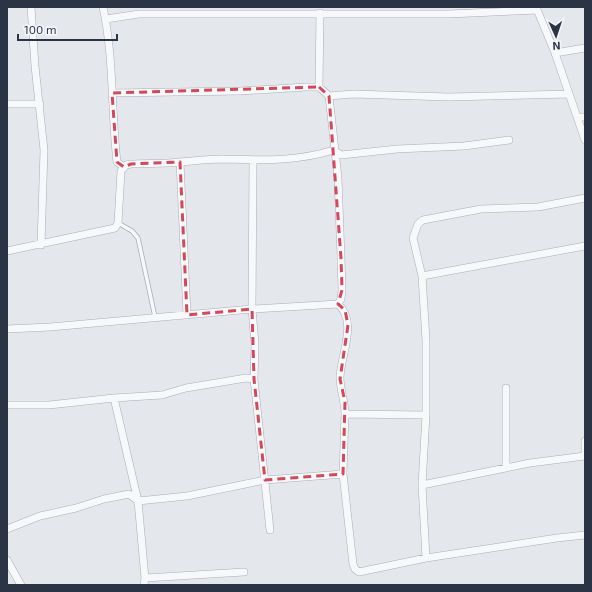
<svg xmlns="http://www.w3.org/2000/svg" width="592" height="592" viewBox="0 0 592 592" font-family="'Exo 2',sans-serif">
<style>
.lines{fill:none;stroke-linecap:round;stroke-linejoin:round}
.lane-casing{stroke:#a9aeb7;stroke-width:5}
.street-casing{stroke:#a9aeb7;stroke-width:8}
.lane{stroke:#f7f8fa;stroke-width:3.5}
.street{stroke:#f7f8fa;stroke-width:7}
.marked{fill:none;stroke:#d1495b;stroke-width:3;stroke-dasharray:8 5;stroke-linejoin:round}
</style>
<rect width="100%" height="100%" fill="#e4e7ec"/>
<g class="lines">
<defs>
<path id="lane" d="M 118,223 L 132,231 L 138,238 L 155,317"/>
<path id="street" d="M 31,7 L 35,66 L 44,150 L 41,245
M 103,7 C 114,58 111,110 117,162 L 124,167
M 536,7 L 555,53 L 585,140
M 106,19 L 139,14 L 449,14 L 537,10
M 555,53 L 585,48
M 319,87 L 320,13
M 112,93 L 240,91 L 306,87 L 319,87 L 329,96 L 338,178 L 341,258 L 342,290 L 341,299 L 338,304
M 329,96 L 353,94 L 449,97 L 569,94
M 7,104 L 40,104
M 577,117 L 585,117
M 253,161 L 252,309 L 255,344 L 254,379 L 270,530
M 180,162 L 187,315
M 7,251 L 115,228 L 118,223 L 121,171 L 126,165 L 131,164 C 147,163 164,164 180,162 C 194,161 208,159 222,159 C 263,160 294,162 334,150 L 341,155 L 397,149 L 464,146 L 509,140
M 422,276 L 585,246
M 7,329 L 50,327 L 252,309 L 338,304 C 358,322 341,354 340,377 C 340,389 345,402 345,414 L 426,415
M 114,398 L 138,501 L 145,578 L 144,585
M 7,405 L 49,405 L 114,398 L 162,395 L 186,388 L 246,378 L 254,379
M 585,456 L 585,441
M 506,467 L 506,388
M 343,474 L 353,564 L 355,569 L 359,572 L 426,558 L 557,538 L 585,535
M 422,485 L 530,463 L 585,456
M 7,529 L 40,516 L 76,508 L 104,499 L 129,494 L 138,501 L 187,496 L 265,480 L 343,474 L 345,414
M 426,558 L 422,485 L 426,415 L 426,340 L 422,276 L 413,238 L 418,224 L 423,220 L 481,209 L 538,207 L 585,198
M 7,560 L 21,585
M 145,578 L 244,572"/>
</defs>
<use href="#lane" class="lane-casing"/>
<use href="#street" class="street-casing"/>
<use href="#lane" class="lane"/>
<use href="#street" class="street"/>
</g>
<path class="marked" d="M 319,87 L 329,96 L 341,258 L 342,290 L 338,304 L 345,310 L 348,325 L 340,379 L 345,402 L 343,474 L 265,480 L 254,379 L 252,309 L 187,315 L 180,162 L 131,164 L 124,167 L 117,162 L 112,93 Z"/>
<rect width="592" height="592" fill="none" stroke="#2b3445" stroke-width="16"/>
<g transform="translate(556 36) rotate(177)" stroke="#f4f6f9" stroke-width="3" paint-order="stroke">
<path d="M0-3L7 15L0 10L-7 15Z" fill="#2b3445"/>
<text y="-6" font-size="11" font-weight="bold" text-anchor="middle" fill="#2b3445">N</text>
</g>
<path d="M18 34v6h99v-6" fill="none" stroke="#2b3445" stroke-width="2"/>
<text x="24" y="34" font-size="12" fill="#2b3445" stroke="#f4f6f9" stroke-width="3" paint-order="stroke">100 m</text>
</svg>
